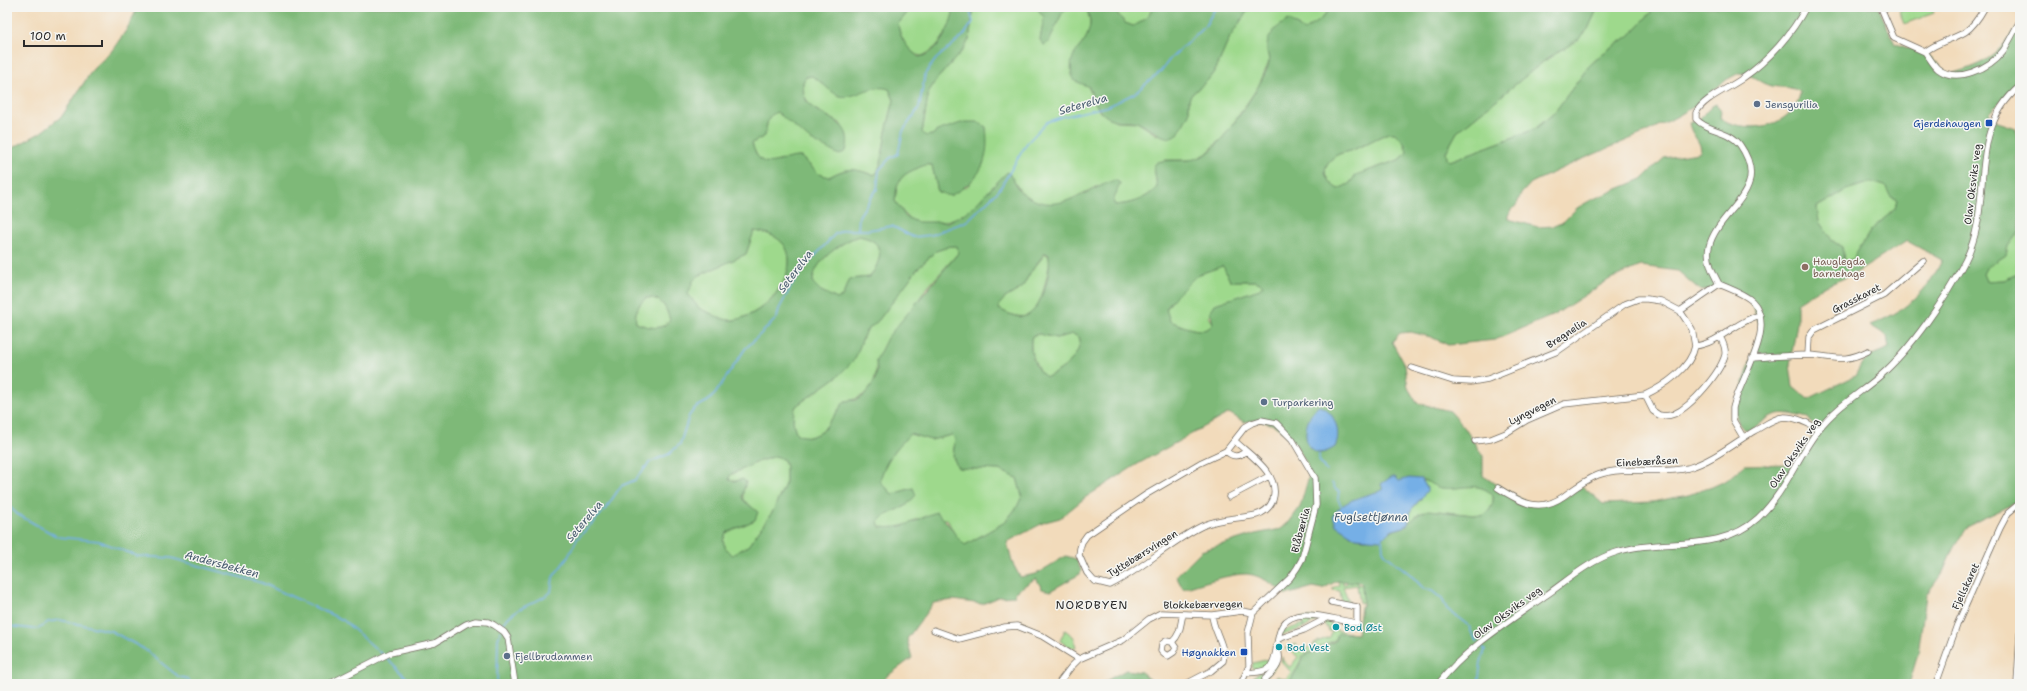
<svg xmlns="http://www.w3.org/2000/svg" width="2027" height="691" viewBox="0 0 2027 691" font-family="'Shantell Sans',sans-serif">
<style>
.green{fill:#9ed98c;stroke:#64825c}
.forest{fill:#7eb978;stroke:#547252;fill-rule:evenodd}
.water{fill:#75afe6;stroke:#506d88}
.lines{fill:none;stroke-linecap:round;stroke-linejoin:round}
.stream{stroke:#75afe6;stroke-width:1.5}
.minor-casing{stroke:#71695d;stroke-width:7}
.minor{stroke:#fff;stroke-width:5.5}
.service-dot{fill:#5c6f8a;stroke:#f6f6f2;stroke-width:1.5}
.transit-dot{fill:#1a4fb4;stroke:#f6f6f2;stroke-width:1.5}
.education-dot{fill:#8d6e63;stroke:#f6f6f2;stroke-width:1.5}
.culture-dot{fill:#0f9aa8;stroke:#f6f6f2;stroke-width:1.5}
.labels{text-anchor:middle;stroke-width:3;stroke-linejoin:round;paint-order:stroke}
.service-label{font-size:10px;fill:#4e5e75;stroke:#f6f6f2;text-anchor:start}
.transit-label{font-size:10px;fill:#164399;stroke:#f6f6f2;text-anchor:end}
.street-label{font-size:10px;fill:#2b2b2b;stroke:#f6f6f2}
.education-label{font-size:10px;fill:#785e54;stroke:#f6f6f2;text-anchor:start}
.culture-label{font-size:10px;fill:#0d838f;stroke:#f6f6f2;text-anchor:start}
.water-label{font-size:11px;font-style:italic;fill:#45596c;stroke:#f6f6f2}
.quarter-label{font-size:12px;letter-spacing:1px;fill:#2b2b2b;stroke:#f6f6f2}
</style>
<rect width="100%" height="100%" fill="#f6f6f2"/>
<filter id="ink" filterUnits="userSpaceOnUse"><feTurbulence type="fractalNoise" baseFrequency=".025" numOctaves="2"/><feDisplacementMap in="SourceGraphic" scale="8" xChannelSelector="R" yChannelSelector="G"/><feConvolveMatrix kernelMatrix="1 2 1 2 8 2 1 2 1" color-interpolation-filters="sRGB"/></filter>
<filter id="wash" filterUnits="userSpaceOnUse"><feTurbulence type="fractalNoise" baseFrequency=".012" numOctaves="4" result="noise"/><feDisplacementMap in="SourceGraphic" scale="16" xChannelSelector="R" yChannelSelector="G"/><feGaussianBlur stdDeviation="0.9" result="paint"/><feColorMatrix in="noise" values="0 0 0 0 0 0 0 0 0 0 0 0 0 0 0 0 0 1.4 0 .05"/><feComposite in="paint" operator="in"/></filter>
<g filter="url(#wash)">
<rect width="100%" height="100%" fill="#f2dbbb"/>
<path class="green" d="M 912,7 L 954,7 C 952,27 940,48 922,56 C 909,55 899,35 898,24 Z
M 974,7 L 1036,7 L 1044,17 L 1040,40 L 1049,42 L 1062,13 L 1069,7 L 1087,7 C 1087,12 1090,17 1090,23 C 1091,35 1081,45 1074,54 L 1099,111 L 1116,121 L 1137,122 L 1157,135 L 1189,114 L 1189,99 L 1192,94 L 1208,80 L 1216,69 L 1230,37 L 1250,7 L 1331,7 L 1322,18 L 1304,32 L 1295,23 L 1267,49 L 1269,62 L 1258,87 L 1226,134 L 1206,154 L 1194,160 L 1164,160 L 1154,166 L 1157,187 C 1147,199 1131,204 1115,205 L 1113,201 L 1120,183 L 1096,187 L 1065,202 L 1055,205 L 1036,202 L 1020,191 L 1009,173 C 980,195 972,221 931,223 C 911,224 906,217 895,201 C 897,183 898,176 917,168 C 922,166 926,164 932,165 L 938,192 L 967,187 L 984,163 L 937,131 L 932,135 L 926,136 L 922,133 L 929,91 L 937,79 L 962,51 L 969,40 Z
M 1112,7 L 1153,7 C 1149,17 1143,22 1133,26 L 1125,23 Z
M 1598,7 L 1656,7 L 1629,36 L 1602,54 L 1589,66 L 1554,113 L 1535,129 L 1450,161 L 1447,159 L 1446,152 L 1457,132 L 1544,61 L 1579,39 L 1588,29 Z
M 1909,7 L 1932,7 L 1934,13 L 1904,24 L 1899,11 Z
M 812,76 L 821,80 L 828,88 L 880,86 L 889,89 L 894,100 L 886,132 L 881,163 L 877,173 L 873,175 C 853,168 848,167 829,177 L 819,174 L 801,157 C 779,157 761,177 752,143 L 765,136 C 767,126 766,116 777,112 L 785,118 L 847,136 L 840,123 L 811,107 L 804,95 L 803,82 L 806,77 Z
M 1388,133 L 1395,133 L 1404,142 L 1407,152 L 1401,159 L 1356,175 L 1349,184 L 1338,189 C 1325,181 1319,168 1334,157 C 1340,152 1350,152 1357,148 C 1368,143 1377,138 1388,133 Z
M 1871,182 L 1885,186 L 1891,197 L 1897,199 L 1895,209 L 1871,230 L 1853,259 L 1844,262 L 1842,247 L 1834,242 L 1819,222 L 1817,207 L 1846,190 Z
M 2020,230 L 2020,273 L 2003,280 L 1986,281 L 1983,274 L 1986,268 L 2006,255 L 2008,246 Z
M 754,231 C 820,238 781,311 734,320 C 726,321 717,317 710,313 C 707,312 702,310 699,308 C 695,304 691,298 688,294 L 693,281 L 698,276 L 746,254 Z
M 859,236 C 886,241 883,258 870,277 L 850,279 L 842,297 L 837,299 L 821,291 L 813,283 C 811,263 842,241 859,236 Z
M 951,246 L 957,247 L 959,252 L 926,289 L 876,360 C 878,382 869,399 845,401 L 822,432 L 810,437 L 798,435 C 792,426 792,415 796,406 L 838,376 L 855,359 L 865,332 L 878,321 L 918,268 L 936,251 Z
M 1046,253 L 1050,261 C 1047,275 1042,311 1026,316 C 1018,318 1006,313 999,309 L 999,304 L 1005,298 L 1022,288 L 1030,273 Z
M 1223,265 L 1230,281 L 1256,281 L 1263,285 L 1260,289 L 1215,304 L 1209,317 L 1213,323 C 1206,338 1181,325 1170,321 L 1166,310 L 1173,299 L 1197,275 Z
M 646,298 C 662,297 666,307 670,320 C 661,332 648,327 636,323 C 634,312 638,305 646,298 Z
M 1039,334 L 1056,338 L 1073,334 L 1080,338 C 1080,358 1064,369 1047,377 L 1041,374 C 1035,362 1028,349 1032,336 Z
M 910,434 L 931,440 L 952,435 L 955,438 L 953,457 L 958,468 L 999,470 L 1017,478 L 1022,496 L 1017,507 L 1005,522 L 965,545 L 957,539 L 947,519 L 917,519 L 904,527 L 894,529 L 880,527 L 878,522 L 884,516 L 906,506 L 913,488 L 892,494 L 880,481 C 884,462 897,447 910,434 Z
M 776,456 L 784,460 L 786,467 L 786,482 L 773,511 L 748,546 L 732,555 L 726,549 L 723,541 L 726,533 L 755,520 L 751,506 L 743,500 L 743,479 L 736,481 L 729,480 L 730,475 L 760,461 Z
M 1421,479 C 1427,480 1433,485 1438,486 C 1456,490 1480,479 1493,496 C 1494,504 1490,512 1482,516 L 1438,511 L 1419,514 L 1408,524 L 1411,510 L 1421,499 L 1424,482 Z
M 1338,581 L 1343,582 L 1343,584 L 1347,584 L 1347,582 L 1357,582 L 1358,585 L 1362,584 L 1363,602 L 1360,603 L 1357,585 L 1343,587 L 1350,604 L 1342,602 L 1340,591 L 1333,590 L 1333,588 L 1339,585 Z
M 1301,618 L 1319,618 L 1320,619 L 1304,628 Z
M 1330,620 L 1331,625 L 1335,627 L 1336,630 L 1350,633 L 1350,635 L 1340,637 L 1303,656 L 1289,683 L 1278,684 L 1276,676 L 1286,679 L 1291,672 L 1281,661 L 1282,657 L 1283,661 L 1290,667 L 1298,657 L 1290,650 L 1288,652 L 1284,648 L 1296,644 L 1299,651 L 1315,645 L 1314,643 L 1330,637 L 1333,631 L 1329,631 L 1323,622 Z
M 1303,624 L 1303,628 L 1283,635 L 1281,633 L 1283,628 L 1286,630 Z
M 1065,630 L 1074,637 L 1076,648 L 1070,647 L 1060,641 Z
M 1270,659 C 1272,666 1262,669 1255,669 L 1252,668 L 1253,663 Z
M 1278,663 L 1263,679 L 1265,684 L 1256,684 L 1254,676 Z"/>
<path class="forest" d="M 138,7 L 912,7 L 898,24 C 899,37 908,50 919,57 C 939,54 952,25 954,7 L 974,7 L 969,40 L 962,51 L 937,79 L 929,91 L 922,132 L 926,136 L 932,135 L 937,131 L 964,122 L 978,122 L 986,127 C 990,162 981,179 950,196 L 938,192 L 932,165 C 926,164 922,166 916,169 C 898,176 897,183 895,201 L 906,217 L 917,222 L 947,222 L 962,215 L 975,205 L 1007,172 C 1014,177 1015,187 1021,192 C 1055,219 1082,191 1115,180 L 1120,183 L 1113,201 L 1115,205 C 1131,204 1147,199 1157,187 L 1154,166 L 1157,162 C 1174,158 1189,164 1205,155 C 1220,147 1267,79 1269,62 C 1270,58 1267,54 1267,50 C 1266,35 1277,26 1289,20 L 1304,31 L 1322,18 L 1331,7 L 1598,7 L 1588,29 L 1579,39 L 1544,61 L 1457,132 L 1446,152 L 1447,159 L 1450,161 L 1535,129 L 1554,113 L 1589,66 L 1602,54 L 1629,36 L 1656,7 L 1878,7 L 1895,44 L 1927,54 L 1950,74 C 1989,63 1997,55 2020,24 L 2020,82 L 1989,113 L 1998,122 L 2016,128 L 2019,151 L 2016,158 L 2020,162 L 2020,230 L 2008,246 L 2006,255 L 1986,268 L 1983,274 L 1986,281 L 2003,280 L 2020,273 L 2020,501 L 1967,526 L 1953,549 L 1943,572 L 1926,595 L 1918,654 L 1909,684 L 1289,684 L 1304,656 L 1335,641 L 1338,633 L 1357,634 L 1361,607 L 1363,604 L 1362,584 L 1360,582 L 1337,581 L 1322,589 L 1313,587 L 1286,595 C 1276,586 1261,575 1247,574 C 1232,573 1199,584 1183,589 L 1176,576 L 1201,551 L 1255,534 L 1281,529 L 1290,521 L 1300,507 L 1309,476 L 1307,464 L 1292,439 L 1274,425 L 1257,420 L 1244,422 L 1229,413 L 1136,465 L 1086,497 L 1060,518 L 1045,522 L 1007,542 L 1012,562 L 1020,577 L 1036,574 L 1066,556 L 1076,559 L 1081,570 L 1080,574 L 1050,591 L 1042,589 L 1036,578 L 1015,592 L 1015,596 L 999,597 L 982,604 L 953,600 L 933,603 L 907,639 L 912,658 L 886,677 L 881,684 L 7,684 L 7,151 L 40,133 L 62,116 L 93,69 L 111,52 L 127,29 ZM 1739,73 C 1751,73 1760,83 1772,86 C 1781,88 1792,86 1800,92 C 1800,98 1798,101 1795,106 C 1779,131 1744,131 1720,119 L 1721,110 L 1716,104 L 1712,106 L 1698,120 L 1689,123 C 1691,135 1699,139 1701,149 L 1699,153 L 1664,158 L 1642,179 L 1591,200 L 1577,208 L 1563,222 L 1554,226 L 1538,227 L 1508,219 L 1508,215 L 1517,204 L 1521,194 L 1531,183 L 1578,161 L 1644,133 L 1676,117 L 1700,103 L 1724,81 ZM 812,76 C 821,81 832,94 840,96 C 855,100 869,83 889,89 L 894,100 L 886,132 L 881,163 L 877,173 L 873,175 C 853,168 848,167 829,177 L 819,174 L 801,157 C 779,156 761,177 752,143 L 765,136 C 767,126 766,116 777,112 L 809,139 L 839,155 L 846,151 C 856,117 816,119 806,100 C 803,95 803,88 803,82 L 806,77 ZM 1388,133 L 1395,133 L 1404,142 L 1407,152 L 1401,159 L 1356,175 L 1349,184 L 1338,189 C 1325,181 1319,168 1334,157 C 1340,152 1350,152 1357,148 C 1368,143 1377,138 1388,133 ZM 1871,182 L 1885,186 L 1891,197 L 1897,199 L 1895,209 L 1871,230 L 1853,259 L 1844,262 L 1842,247 L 1834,242 L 1819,222 L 1817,207 L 1846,190 ZM 754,231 C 820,238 781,312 734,320 C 726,321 717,317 710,313 C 707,312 702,310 699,308 C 695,304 691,298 688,294 L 693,281 L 698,276 L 746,254 ZM 859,236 C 886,241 883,258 870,277 L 850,279 L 842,297 L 837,299 L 821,291 L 813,283 C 811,263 842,241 859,236 ZM 1907,241 L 1942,260 C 1928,292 1903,313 1870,325 L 1887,336 L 1889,348 L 1872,355 L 1862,363 L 1855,376 L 1808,399 L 1793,387 L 1790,365 L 1797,323 L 1797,303 L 1819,289 L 1856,273 ZM 951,246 L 957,247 L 959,252 L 887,338 L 876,360 L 877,370 L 875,380 L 864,396 L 856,400 L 845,401 L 822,432 L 810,437 L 798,435 C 792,427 792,415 796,406 L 838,376 L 855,359 L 865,332 L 878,321 L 918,268 L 936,251 ZM 1045,253 L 1048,254 C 1053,268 1042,310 1026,316 C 1018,319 1007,313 999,309 L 999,305 L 1005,298 L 1022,288 L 1030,273 ZM 1223,266 L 1230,281 L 1256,281 L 1263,285 L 1260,289 L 1215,304 L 1210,312 L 1213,323 C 1206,338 1181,325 1170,321 L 1166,309 L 1173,299 L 1197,275 ZM 1641,266 L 1678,271 L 1701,291 L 1720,286 L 1748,297 L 1761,327 L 1735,411 C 1743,448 1758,419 1777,414 C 1786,412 1799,416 1808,418 L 1817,430 L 1794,464 L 1744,465 L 1727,480 L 1712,487 L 1688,495 L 1652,502 L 1603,504 L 1582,486 L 1567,497 L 1531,505 L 1483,476 L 1483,456 L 1464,427 L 1450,411 L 1417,403 L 1408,388 L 1405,366 L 1392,342 L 1400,333 L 1411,332 L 1431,337 L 1448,345 L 1495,340 L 1554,315 L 1610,279 ZM 646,298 C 662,297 666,307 670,320 C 661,332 648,327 636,323 C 634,312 638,305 646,298 ZM 1039,334 L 1056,338 L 1073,334 L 1080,338 C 1080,358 1064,369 1047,377 C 1034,371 1028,349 1032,336 ZM 1319,406 C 1334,411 1341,434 1335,447 L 1319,454 L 1310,448 ZM 910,434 L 931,440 L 952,435 L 955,438 L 953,457 L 958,468 L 999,470 L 1017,478 L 1022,496 L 1017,507 L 1005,522 L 965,545 C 952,534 950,522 936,512 C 915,520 903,530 880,527 L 878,522 L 884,516 L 906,506 L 916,495 L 913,488 L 892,494 L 880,481 C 884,462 897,447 910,434 ZM 776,456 L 784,460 L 786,467 L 786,482 L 773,511 L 748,546 L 732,555 L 726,549 L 723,541 L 726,533 L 755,520 L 758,512 L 743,500 L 742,496 L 746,482 L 743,479 L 736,481 L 729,480 L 730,475 L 760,461 ZM 1421,479 C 1428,481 1434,487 1441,488 C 1459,491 1480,479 1493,496 C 1494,504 1490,512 1482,516 L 1428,510 L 1419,514 L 1404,527 L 1366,539 C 1348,540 1342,526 1336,512 L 1342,507 Z
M 1036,7 L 1069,7 L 1062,13 L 1049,42 L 1044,45 L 1040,40 L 1044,17 Z
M 1087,7 L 1112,7 L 1125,23 L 1133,26 C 1143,22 1149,17 1153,7 L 1250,7 L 1230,37 L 1216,69 L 1208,80 L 1192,94 L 1189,99 L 1189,114 L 1178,134 L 1169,138 C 1157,135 1149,128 1139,123 C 1134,120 1126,121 1120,121 C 1100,119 1095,103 1089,87 L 1073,80 C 1065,47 1086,52 1090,25 C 1091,19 1087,13 1087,7 Z
M 1126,670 L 1141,672 L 1152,681 L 1153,684 L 1100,684 Z"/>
<path class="water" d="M 1319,406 C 1335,411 1342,433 1335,447 C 1303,469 1297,422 1319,406 Z
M 1391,477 L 1395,477 L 1399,481 L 1409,478 L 1421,479 L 1427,487 L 1427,491 L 1411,510 L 1408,524 L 1404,527 L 1390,531 L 1381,540 L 1356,538 L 1336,525 L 1333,516 C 1343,499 1365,496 1383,490 L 1381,484 Z"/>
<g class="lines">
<path class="stream" d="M 858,230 L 859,216 L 877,189 L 879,170 L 890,158 L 898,154 L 903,131 L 919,108 L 925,74 L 936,59 L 963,36 L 973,22 L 969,7
M 1319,454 L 1319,460 L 1326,471
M 1332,483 L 1336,490 L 1339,491 L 1338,499 L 1342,507
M 7,504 L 17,514 L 58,537 L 99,541 L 137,556 L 171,558 L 262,583 L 343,620 L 383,655
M 1382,539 L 1383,550 L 1387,556 L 1411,575 L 1423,588 L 1432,591 L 1442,599 L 1447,609 L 1469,626 L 1472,634 L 1478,642
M 7,626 L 33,629 L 40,628 L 48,622 L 60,620 L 111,631 L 144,649 L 179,677 L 186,678 L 192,684
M 502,627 C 510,607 536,605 551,592 L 553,577 L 568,557 L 577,539 L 604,511 L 621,486 L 635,480 L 650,462 L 669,454 L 680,444 L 689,416 L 695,408 L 708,401 L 715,394 L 745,349 L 777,318 L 779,309 L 791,287 L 805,267 L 835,234 L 844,230 L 868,230 L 892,226 L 913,237 L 931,235 L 967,221 L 999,190 L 1027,143 L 1047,122 L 1061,117 L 1109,106 L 1135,93 L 1161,71 L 1170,59 L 1205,26 L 1216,7
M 386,657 L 413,684
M 497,684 L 498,639 L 501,631
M 1478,684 L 1481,662 L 1485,650 L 1481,645"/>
</g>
</g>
<g filter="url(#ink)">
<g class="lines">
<defs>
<path id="minor" d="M 1889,7 L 1882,10 L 1894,38 L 1925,52
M 1925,52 C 1929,57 1933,65 1938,69 C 1957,84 1990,68 2003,51 C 2009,42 2014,31 2020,21
M 1925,52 C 1937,42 1952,40 1965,32 C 1974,26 1980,16 1985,7
M 1680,311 L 1692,329 L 1695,346 C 1720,343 1736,321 1760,315
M 1695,346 C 1691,368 1664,386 1645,395 L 1653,411 L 1659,415 C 1664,416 1669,416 1674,414 C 1692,406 1720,373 1725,355 C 1726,348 1723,342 1720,337
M 1808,355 L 1809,337 L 1814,330 L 1884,295 L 1923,261
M 1752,358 C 1770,357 1789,355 1808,355 C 1834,356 1842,364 1868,351
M 1412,368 L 1453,381 L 1471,382 L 1488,379 L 1558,351 L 1625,304 L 1638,299 L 1647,299 L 1661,301 L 1680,311 L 1719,284
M 1743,437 L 1733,420 L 1733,408 C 1740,378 1778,327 1752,301 C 1743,293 1730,289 1719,284 C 1713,273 1706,260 1709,247 C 1718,209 1773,192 1740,145 C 1729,129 1707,132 1696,119 L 1696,113 C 1703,98 1730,88 1743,78 C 1768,61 1792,34 1806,7
M 1475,441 L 1491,439 L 1506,433 L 1527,420 L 1564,404 L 1645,395
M 1236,442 C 1251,456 1281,475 1273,500 C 1270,507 1264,513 1256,515 C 1238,519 1219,518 1202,526 C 1169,542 1143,569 1110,585 L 1094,581 L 1087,573 L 1079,555 L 1080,548 L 1082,542 L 1087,535 L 1147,494 L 1200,463 L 1226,451 L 1245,427 L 1252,423 L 1261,420 L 1276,423 L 1292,439 L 1315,478 L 1316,505 L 1302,559 L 1297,568 L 1290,578 L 1253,613 L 1248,633 L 1249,666 L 1241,684
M 1226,451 C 1233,458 1239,457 1246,451
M 1498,488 C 1520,502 1539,514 1564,496 C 1575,488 1585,480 1598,475 C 1625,465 1659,475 1688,468 C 1712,461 1733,444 1754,431 C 1764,426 1773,418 1784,417 C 1797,417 1808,423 1818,429
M 1229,497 L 1269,476
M 934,630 L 959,639 L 1005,627 L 1017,626 L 1042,636 L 1079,659
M 1278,639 L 1304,630 L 1327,618
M 1172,642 L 1176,648 L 1174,652 L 1168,656 L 1164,654 L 1161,651 L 1162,644 L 1166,641 L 1172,642 C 1181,634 1180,625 1183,614
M 1247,673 C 1254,672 1264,673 1270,667 C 1283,652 1268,617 1304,615 C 1321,614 1340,621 1357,623 L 1357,607 L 1331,602
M 1265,679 C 1276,670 1284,661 1276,646
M 329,684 L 390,653 L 435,643 L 466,624 L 475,621 L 488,622 L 494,625 L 504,632 L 508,638 L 515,684
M 1058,684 L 1071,667 L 1079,659 L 1123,640 L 1149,619 L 1161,613 L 1212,615 L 1242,611 L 1253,613
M 1186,684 L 1211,671 L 1223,661 C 1226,645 1213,631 1212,615
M 1438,684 C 1467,647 1507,623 1545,596 C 1568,580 1590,560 1617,552 C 1664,537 1719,554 1758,518 C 1785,493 1797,457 1819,429 C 1835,408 1860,393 1880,376 C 1911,349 1946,298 1965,261 C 1996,201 1964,134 2020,86
M 1936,684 L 1957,625 L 2000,528 L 2008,513 L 2020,503
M 2017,684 L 2020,633"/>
</defs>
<use href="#minor" class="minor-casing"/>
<use href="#minor" class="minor"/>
</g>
</g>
<g class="service-dot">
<circle cx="1757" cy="104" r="4"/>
<circle cx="1264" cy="402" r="4"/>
<circle cx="507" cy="656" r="4"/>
</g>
<g class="transit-dot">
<rect x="1985" y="119" width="8" height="8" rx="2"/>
<rect x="1240" y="648" width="8" height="8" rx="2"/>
</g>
<circle class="education-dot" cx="1805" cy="267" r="4"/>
<g class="culture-dot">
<circle cx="1336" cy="627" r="4"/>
<circle cx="1279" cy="647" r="4"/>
</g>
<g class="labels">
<g class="service-label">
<text x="1765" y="108">Jensgurilia</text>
<text x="1272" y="406">Turparkering</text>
<text x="515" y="660">Fjellbrudammen</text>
</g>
<g class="transit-label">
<text x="1981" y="127">Gjerdehaugen</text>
<text x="1236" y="656">Høgnakken</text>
</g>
<g class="street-label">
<text transform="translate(1972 184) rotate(-83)" y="4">Olav Oksviks veg</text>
<text transform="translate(1856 298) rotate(-27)" y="4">Grasskaret</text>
<text transform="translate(1566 333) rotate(-33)" y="4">Bregnelia</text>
<text transform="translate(1532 410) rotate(-27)" y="4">Lyngvegen</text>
<text transform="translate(1794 453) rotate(-56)" y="4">Olav Oksviks veg</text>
<text transform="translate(1647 461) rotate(-3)" y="4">Einebæråsen</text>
<text transform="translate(1300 530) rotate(-75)" y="4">Blåbærlia</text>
<text transform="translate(1142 553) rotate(-32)" y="4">Tyttebærsvingen</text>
<text transform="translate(1965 586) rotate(-65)" y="4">Fjellskaret</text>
<text transform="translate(1203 604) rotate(-1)" y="4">Blokkebærvegen</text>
<text transform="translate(1507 612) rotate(-36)" y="4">Olav Oksviks veg</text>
</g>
<g class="education-label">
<text x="1813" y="265">Hauglegda<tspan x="1813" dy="12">barnehage</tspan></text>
</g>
<g class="culture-label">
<text x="1344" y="631">Bod Øst</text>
<text x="1287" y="651">Bod Vest</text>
</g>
<g class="water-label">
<text transform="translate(1083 104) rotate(-16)" y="4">Seterelva</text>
<text transform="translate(795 271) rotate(-53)" y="4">Seterelva</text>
<text x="1371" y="521">Fuglsettjønna</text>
<text transform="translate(584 521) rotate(-50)" y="4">Seterelva</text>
<text transform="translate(222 564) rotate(15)" y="4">Andersbekken</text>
</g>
<g class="quarter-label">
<text x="1092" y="609">NORDBYEN</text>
</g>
</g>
<rect width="2027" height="691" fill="none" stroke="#f6f6f2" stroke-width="24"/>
<path d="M24 40v6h78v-6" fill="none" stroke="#2b2b2b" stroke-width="2"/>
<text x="30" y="40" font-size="12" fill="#2b2b2b" stroke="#f6f6f2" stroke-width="3" paint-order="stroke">100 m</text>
</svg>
